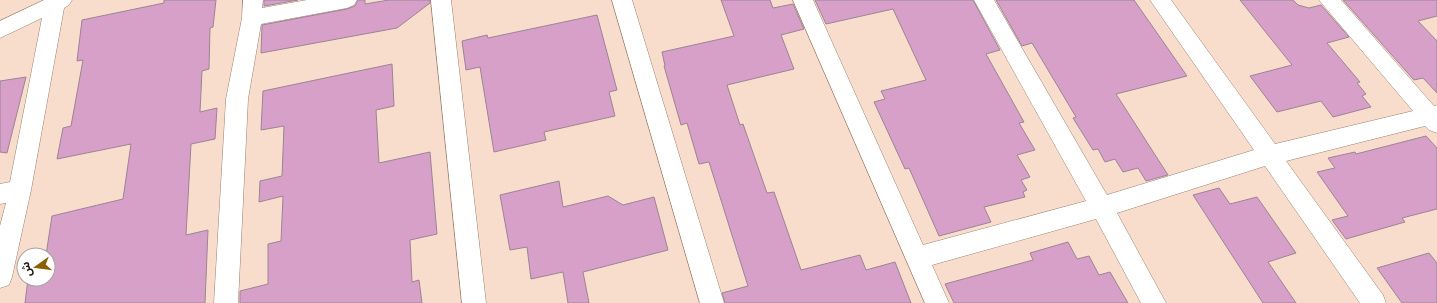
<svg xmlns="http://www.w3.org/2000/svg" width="1437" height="303" viewBox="0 0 1437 303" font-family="'Nunito Sans','Noto Sans Arabic',sans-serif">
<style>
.building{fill:#d6a0c8;stroke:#9c8495}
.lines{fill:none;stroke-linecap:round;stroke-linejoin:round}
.minor-casing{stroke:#998171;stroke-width:1}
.minor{fill:#fff;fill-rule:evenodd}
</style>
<rect width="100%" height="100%" fill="#f8ddcd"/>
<path class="building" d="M 164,0 L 216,0 L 213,27 L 210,28 L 209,69 L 202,71 L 200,112 L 217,108 L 215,139 L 191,144 L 186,235 L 208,230 L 205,303 L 25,303 L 28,279 L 48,279 L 48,255 L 46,255 L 52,216 L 123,199 L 131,144 L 57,159 L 63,128 L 71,126 L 83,60 L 77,61 L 82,20 L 164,3 Z
M 264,0 L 298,0 L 264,6 Z
M 358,0 L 365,0 L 365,4 L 389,0 L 430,0 L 430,3 L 397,28 L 261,53 L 262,25 L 347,9 L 355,6 Z
M 721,0 L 770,0 L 773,8 L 793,4 L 804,29 L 781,35 L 794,69 L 727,85 L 740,125 L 743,124 L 767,193 L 774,192 L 801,270 L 860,255 L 866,270 L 895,262 L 911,303 L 725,303 L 722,293 L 748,286 L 709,162 L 699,164 L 687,123 L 681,125 L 664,66 L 665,66 L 662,52 L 734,36 Z
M 815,0 L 973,0 L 1000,50 L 986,54 L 1024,122 L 1019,123 L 1035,150 L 1017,155 L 1030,177 L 1021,180 L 1027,190 L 1023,192 L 1025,197 L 984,207 L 991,222 L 939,236 L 909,168 L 905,169 L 874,102 L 885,99 L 881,91 L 926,80 L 893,9 L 826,24 Z
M 996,0 L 1134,0 L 1187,76 L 1116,94 L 1168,175 L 1146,181 L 1138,168 L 1123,172 L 1115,159 L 1105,162 L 1098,149 L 1093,150 L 1073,118 L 1076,117 L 1032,43 L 1022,46 Z
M 1240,0 L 1293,0 L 1298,5 L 1309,8 L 1321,5 L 1349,37 L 1327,43 L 1360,82 L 1357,83 L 1366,94 L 1362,96 L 1371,107 L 1333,117 L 1321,101 L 1277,112 L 1250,76 L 1292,65 Z
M 1343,0 L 1437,0 L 1437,16 L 1418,21 L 1437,41 L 1437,93 L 1423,78 L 1414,80 Z
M 597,15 L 617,90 L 609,92 L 615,116 L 544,132 L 546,140 L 494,152 L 480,67 L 466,70 L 462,41 L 487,35 L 488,38 Z
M 392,64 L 394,106 L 376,110 L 379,163 L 430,152 L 437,234 L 410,240 L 412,282 L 419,280 L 422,303 L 240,303 L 240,291 L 268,284 L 268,244 L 281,241 L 283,196 L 259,202 L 260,181 L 282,176 L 284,126 L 261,130 L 263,91 Z
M 26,77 L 7,153 L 0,152 L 0,81 Z
M 1426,136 L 1437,148 L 1437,209 L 1402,218 L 1405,222 L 1346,239 L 1332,220 L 1348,216 L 1317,172 L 1335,168 L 1328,158 L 1355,152 L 1356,154 Z
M 559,181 L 563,207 L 608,196 L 623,205 L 654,197 L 668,250 L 583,272 L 589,303 L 568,303 L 563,272 L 531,279 L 527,247 L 510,250 L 500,195 Z
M 1219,188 L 1230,204 L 1257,197 L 1296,253 L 1268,262 L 1296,303 L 1263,303 L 1193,195 Z
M 1068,242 L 1077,259 L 1089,256 L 1099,275 L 1110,272 L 1128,303 L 954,303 L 945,284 L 1033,260 L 1030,253 Z
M 1429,253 L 1437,263 L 1437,303 L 1402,303 L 1377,268 Z"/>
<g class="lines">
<defs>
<path id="minor" d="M 44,0 L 72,0 L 69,5 L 64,8 L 31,190 L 12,277 L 9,285 L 0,288 L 0,226 L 6,203 L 0,204 L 0,184 L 10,182 L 42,18 L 0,38 L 0,21 Z
M 243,0 L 263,0 L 262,8 L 307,0 L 357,0 L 354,5 L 347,8 L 261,24 L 248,99 L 238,303 L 214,303 L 226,99 L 242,18 Z
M 431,0 L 451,0 L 486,303 L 462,303 Z
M 612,0 L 632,0 L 724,303 L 700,303 Z
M 793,0 L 813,0 L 923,245 L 1086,201 L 974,0 L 994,0 L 1107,195 L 1254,150 L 1150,0 L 1171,0 L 1275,144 L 1413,111 L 1319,0 L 1341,0 L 1434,106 L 1437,105 L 1437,133 L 1429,130 L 1425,126 L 1286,161 L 1383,295 L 1386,303 L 1360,303 L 1265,166 L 1117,213 L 1166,303 L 1141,303 L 1096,219 L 932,265 L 949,303 L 925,303 Z"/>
</defs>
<use href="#minor" class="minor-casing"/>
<use href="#minor" class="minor"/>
</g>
<g transform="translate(36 267) rotate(256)"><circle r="19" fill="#ffffff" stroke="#a6a3a0"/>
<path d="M0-3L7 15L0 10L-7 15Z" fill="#8b6102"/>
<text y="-6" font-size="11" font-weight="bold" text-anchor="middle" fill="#211812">ش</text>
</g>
</svg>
